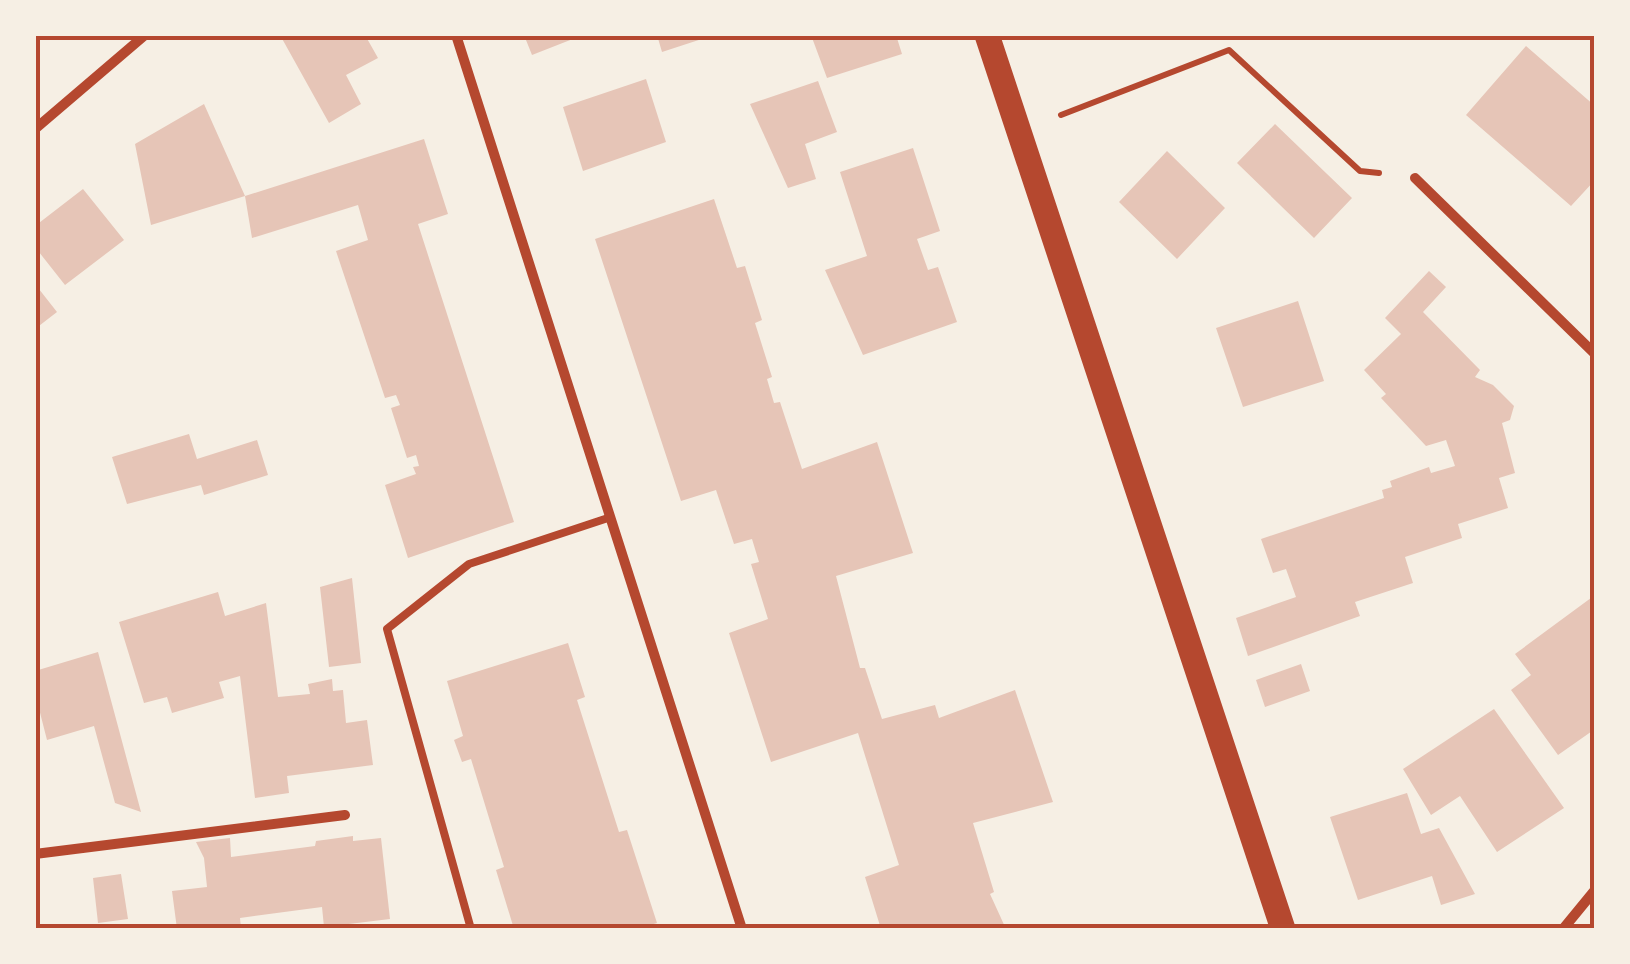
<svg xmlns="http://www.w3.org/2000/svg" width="1630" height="964" viewBox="0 0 1630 964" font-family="Raleway,sans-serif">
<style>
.building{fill:#e6c5b7}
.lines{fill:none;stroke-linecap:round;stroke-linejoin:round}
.path{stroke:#b5482f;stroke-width:6}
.service{stroke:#b5482f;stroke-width:8}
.minor{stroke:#b5482f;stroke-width:10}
.primary{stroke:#b5482f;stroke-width:25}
.neatline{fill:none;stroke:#b5482f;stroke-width:4}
</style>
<rect width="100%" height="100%" fill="#f6efe4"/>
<path class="building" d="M 280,35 L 365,35 L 378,58 L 346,75 L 361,104 L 329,123 Z
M 524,35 L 583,35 L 532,55 Z
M 657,35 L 711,35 L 711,36 L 662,52 Z
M 811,35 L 896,35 L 902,54 L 827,78 Z
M 1526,46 L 1595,106 L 1595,180 L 1571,206 L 1466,115 Z
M 646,79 L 666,142 L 583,171 L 563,107 Z
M 818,81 L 837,132 L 805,144 L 816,179 L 788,188 L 750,104 Z
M 204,104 L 245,196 L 151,225 L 135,144 Z
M 1275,124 L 1352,198 L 1314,238 L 1237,163 Z
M 424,139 L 448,214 L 418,224 L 514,522 L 408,558 L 385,485 L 416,474 L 413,467 L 419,466 L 416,455 L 407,458 L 391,408 L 400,405 L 396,395 L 385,398 L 336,251 L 368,240 L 358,205 L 252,238 L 245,196 Z
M 913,148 L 940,231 L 917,239 L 928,270 L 938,267 L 957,322 L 863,355 L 825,270 L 867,256 L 840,172 Z
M 1167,151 L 1225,208 L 1177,259 L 1119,202 Z
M 83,189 L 124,240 L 65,285 L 35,247 L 35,226 Z
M 714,199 L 737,268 L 745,266 L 762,320 L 755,323 L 772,377 L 767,379 L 774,403 L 780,402 L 802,469 L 877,442 L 913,553 L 836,576 L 860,668 L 865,668 L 882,719 L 935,705 L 939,718 L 1015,690 L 1053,802 L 973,823 L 994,892 L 990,894 L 1006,929 L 881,929 L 865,877 L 899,865 L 858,733 L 771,762 L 729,633 L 768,619 L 751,564 L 759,562 L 752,539 L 734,544 L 716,490 L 681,501 L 595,239 Z
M 1429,271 L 1446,287 L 1423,312 L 1480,370 L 1475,377 L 1493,385 L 1514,406 L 1510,420 L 1502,423 L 1515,473 L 1499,478 L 1508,508 L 1458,524 L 1462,538 L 1405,557 L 1413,583 L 1355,602 L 1360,616 L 1248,656 L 1236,618 L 1296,597 L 1286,569 L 1273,573 L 1261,539 L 1384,498 L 1382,490 L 1392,487 L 1390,481 L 1429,467 L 1431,473 L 1455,466 L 1446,440 L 1426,446 L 1381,398 L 1386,394 L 1364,370 L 1401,334 L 1385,318 Z
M 35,284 L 57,312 L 35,329 Z
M 1298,301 L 1324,381 L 1243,407 L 1216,328 Z
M 189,434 L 197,459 L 257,440 L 268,475 L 204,495 L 201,485 L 127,504 L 112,457 Z
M 352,578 L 361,663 L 329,667 L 320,587 Z
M 218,592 L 225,616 L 266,603 L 278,697 L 310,694 L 308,684 L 332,679 L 333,691 L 343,690 L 346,723 L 367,720 L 373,765 L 287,776 L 289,793 L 255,798 L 240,676 L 219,682 L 224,698 L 172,713 L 167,697 L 144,703 L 119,622 Z
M 1595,595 L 1595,729 L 1558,755 L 1511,690 L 1531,675 L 1515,654 Z
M 568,643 L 585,697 L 577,700 L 619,832 L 627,830 L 657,923 L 638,929 L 514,929 L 496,870 L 504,867 L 471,759 L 462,762 L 454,740 L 463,736 L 447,681 Z
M 98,652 L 141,812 L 115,803 L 94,726 L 47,740 L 35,693 L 35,671 Z
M 1301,664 L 1310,691 L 1265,707 L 1256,680 Z
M 1494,709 L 1564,808 L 1497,852 L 1460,796 L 1431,815 L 1403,769 Z
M 1407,793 L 1421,834 L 1439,828 L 1475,894 L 1441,905 L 1432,876 L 1358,900 L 1330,817 Z
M 353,836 L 353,841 L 381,838 L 390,919 L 324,927 L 322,907 L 240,918 L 241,929 L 177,929 L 172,891 L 207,887 L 204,858 L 196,842 L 230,838 L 231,857 L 315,846 L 316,841 Z
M 121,874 L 128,919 L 98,923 L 93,878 Z"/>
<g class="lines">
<path class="path" d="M 1061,115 L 1229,50 L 1360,171 L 1379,173"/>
<path class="service" d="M 471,929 L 387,629 L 469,564 L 608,518"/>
<path class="minor" d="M 456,35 L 742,929
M 35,129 L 145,35
M 1415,178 L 1595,354
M 35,854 L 345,815
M 1563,929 L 1595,890"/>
<path class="primary" d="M 987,35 L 1283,929"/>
</g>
<rect width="1630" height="964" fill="none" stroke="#f6efe4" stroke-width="75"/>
<rect x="38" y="38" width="1554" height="888" class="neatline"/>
</svg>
